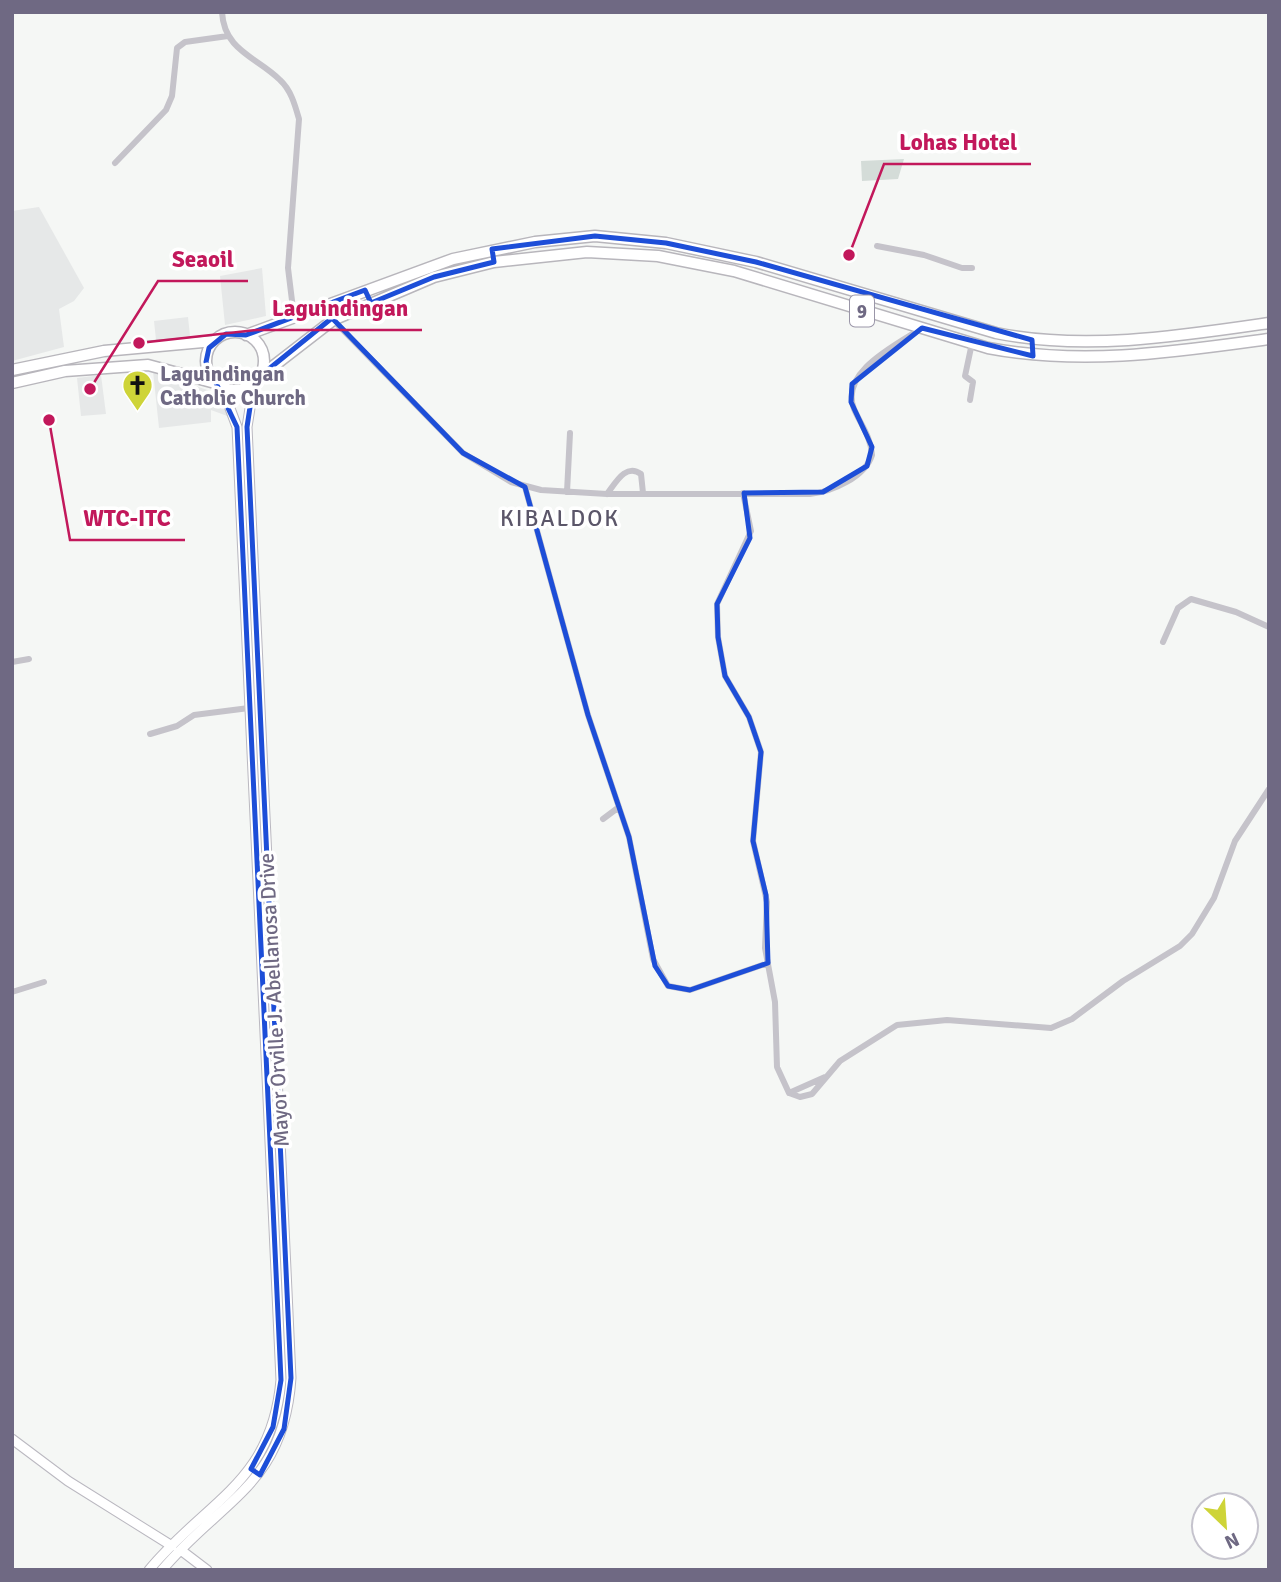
<svg xmlns="http://www.w3.org/2000/svg" width="1281" height="1582" viewBox="0 0 1281 1582" font-family="Signika,sans-serif">
<style>
.built{fill:#e6e8e8}
.green{fill:#d4dcd8}
.lines{fill:none;stroke-linecap:round;stroke-linejoin:round}
.secondary-casing{stroke:#bab8c0;stroke-width:11}
.highway-casing{stroke:#b8b6bc;stroke-width:13}
.street{stroke:#c5c3ca;stroke-width:6}
.secondary{stroke:#fff;stroke-width:9}
.highway{stroke:#fff;stroke-width:10}
.marked{fill:none;stroke:#1d4ed8;stroke-width:5;stroke-linejoin:round}
.labels{text-anchor:middle;stroke-width:7;stroke-linejoin:round;paint-order:stroke}
.shield{fill:#fff;stroke:#9a96a8;stroke-width:2}
.shield-label{font-size:19px;font-weight:bold;fill:#6f6983}
.poi-label{font-size:21px;font-weight:bold;fill:#6f6983;stroke:#fff;text-anchor:start}
.street-label{font-size:21px;fill:#6f6983;stroke:#fff}
.neighbourhood-label{font-size:23px;letter-spacing:2px;fill:#5b5669;stroke:#fff}
.leader{fill:none;stroke:#c2185b;stroke-width:2.5}
.callout-dot{fill:#c2185b;stroke:#fff;stroke-width:2.5}
.callout-label{font-size:23px;text-anchor:middle;font-weight:bold;fill:#c2185b;stroke:#fff;stroke-width:7;stroke-linejoin:round;paint-order:stroke}
</style>
<rect width="100%" height="100%" fill="#f5f7f5"/>
<path class="built" d="M 39,207 L 84,288 L 74,301 L 59,309 L 64,347 L 12,361 L 12,211 Z
M 262,268 L 266,316 L 225,325 L 220,276 Z
M 188,317 L 190,336 L 156,340 L 154,321 Z
M 153,371 L 213,392 L 230,417 L 211,410 L 211,422 L 159,428 Z
M 101,375 L 106,414 L 81,416 L 77,378 Z"/>
<path class="green" d="M 904,159 L 898,179 L 862,181 L 861,161 Z"/>
<g class="lines">
<defs>
<path id="secondary" d="M 12,1439 L 68,1481 L 172,1546
M 182,1551 L 207,1570
M 149,1570 C 207,1500 272,1483 281,1380 L 237,427 L 222,387
M 162,1570 C 222,1499 284,1485 291,1378 L 247,427 L 254,383"/>
<path id="highway" d="M206 361a29 29 0 1 1 58 0a29 29 0 1 1-58 0Z
M 246,335 L 453,259 L 535,242 L 595,236 L 666,243 L 756,262 L 996,333 C 1084,351 1180,336 1269,323
M 12,370 L 104,351 L 214,341
M 258,378 L 333,320 L 434,277 L 494,262 L 587,252 L 658,256 L 734,271 L 988,348 C 1083,366 1174,352 1269,339
M 12,383 L 65,371 L 148,365 L 215,383"/>
</defs>
<use href="#secondary" class="secondary-casing"/>
<use href="#highway" class="highway-casing"/>
<path class="street" d="M 222,12 C 224,51 257,57 280,80 C 291,90 295,105 299,119 L 288,268 L 294,317
M 115,163 L 166,110 L 172,96 L 177,48 L 185,42 L 228,36
M 877,246 L 924,255 L 962,268 L 972,268
M 333,320 L 463,453 L 511,482 L 541,490 L 607,494 L 810,494 C 832,492 865,477 872,455 C 871,437 861,425 854,409 C 839,372 896,345 922,328
M 970,400 L 973,382 L 965,376 L 972,343
M 525,487 L 588,715 L 629,837 L 653,959 L 668,986 L 690,990 L 768,963
M 567,492 L 570,433
M 743,493 L 751,531 L 717,604 L 718,637 L 725,676 L 749,717 L 761,752 L 753,841 L 767,902 L 765,948 L 775,1002 L 777,1067 L 789,1093 L 800,1097 L 812,1094 L 840,1061 L 897,1025 L 947,1020 L 1051,1028 L 1072,1019 L 1123,981 L 1180,946 L 1192,934 L 1214,898 L 1235,841 L 1269,789
M 607,494 C 616,482 626,463 641,474 L 643,493
M 1163,642 L 1178,608 L 1191,599 L 1236,612 L 1269,627
M 12,662 L 29,659
M 150,734 L 177,726 L 194,715 L 249,708
M 603,819 L 619,807
M 12,992 L 44,982
M 789,1093 L 825,1077"/>
<use href="#secondary" class="secondary"/>
<use href="#highway" class="highway"/>
</g>
<path class="marked" d="M 595,236 L 666,243 L 756,262 L 1032,340 L 1033,356 L 922,328 L 852,384 L 851,402 L 872,447 L 867,466 L 823,492 L 744,493 L 750,538 L 717,604 L 718,637 L 725,676 L 749,717 L 761,752 L 753,841 L 766,895 L 768,963 L 690,990 L 668,986 L 655,966 L 629,837 L 588,715 L 525,487 L 463,453 L 332,318 L 254,381 L 247,427 L 291,1378 L 284,1429 L 260,1475 L 251,1469 L 273,1427 L 281,1380 L 237,427 L 206,362 L 209,348 L 226,334 L 246,335 L 365,290 L 371,303 L 434,277 L 494,262 L 492,249 Z"/>
<defs>
<symbol id="church-pin" viewBox="-11 -11 22 30"><path d="M0 17L-7.5 6A9.5 9.5 0 1 1 7.5 6Z" fill="#ced438" stroke="#fff"/><path d="M-1.2-6h2.4v3.5h3.3v2.4h-3.3V6h-2.4V-.1h-3.3v-2.4h3.3Z" fill="#111"/></symbol>
</defs>
<g fill-rule="evenodd">
<use href="#church-pin" x="120" y="368" width="35" height="47"/>
</g>
<g class="labels">
<rect class="shield" x="850" y="295.5" width="24" height="31" rx="5"/>
<g class="shield-label">
<text x="862" y="318">9</text>
</g>
<g class="poi-label">
<text x="160" y="381">Laguindingan<tspan x="160" dy="24">Catholic Church</tspan></text>
</g>
<g class="street-label">
<text transform="translate(274 1000) rotate(-93)" y="7">Mayor Orville J. Abellanosa Drive</text>
</g>
<g class="neighbourhood-label">
<text x="560" y="526">KIBALDOK</text>
</g>
</g>
<path class="leader" d="M849 255L884 164H1031M90 389L158 281H248M139 343L257 330H422M49 420L70 540H185"/>
<g class="callout-dot">
<circle cx="849" cy="255" r="7"/>
<circle cx="90" cy="389" r="7"/>
<circle cx="139" cy="343" r="7"/>
<circle cx="49" cy="420" r="7"/>
</g>
<g class="callout-label">
<text x="958" y="150">Lohas Hotel</text>
<text x="203" y="267">Seaoil</text>
<text x="340" y="316">Laguindingan</text>
<text x="127" y="526">WTC-ITC</text>
</g>
<rect width="1281" height="1582" fill="none" stroke="#6f6983" stroke-width="28"/>
<g transform="translate(1225 1526) rotate(155)"><circle r="33" fill="#ffffff" stroke="#c5c3cd" stroke-width="2"/>
<path d="M0-5L12 26L0 18L-12 26Z" fill="#ced438"/>
<text y="-10" font-size="19" font-weight="bold" text-anchor="middle" fill="#6f6983">N</text>
</g>
</svg>
